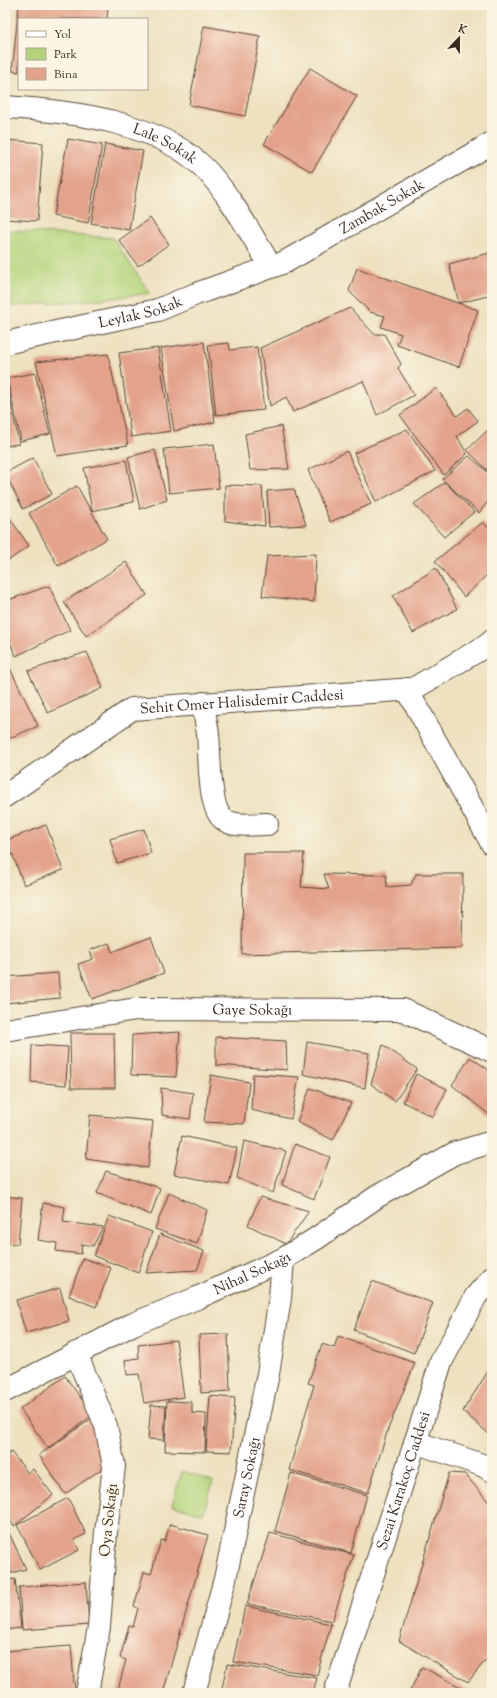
<svg xmlns="http://www.w3.org/2000/svg" width="497" height="1698" viewBox="0 0 497 1698" font-family="'Sorts Mill Goudy',serif">
<style>
.green{fill:#b4d47c;stroke:#787f4d}
.building{fill:#e3a38b}
.lines{fill:none;stroke-linecap:round;stroke-linejoin:round}
.minor-casing{stroke:#564536;stroke-width:24}
.minor{stroke:#fff;stroke-width:22}
.labels{text-anchor:middle;stroke-width:3;stroke-linejoin:round;paint-order:stroke}
.street-label{font-size:15px;fill:#3b2a1e;stroke:#fcf5e5}
</style>
<rect width="100%" height="100%" fill="#fcf5e5"/>
<filter id="ink" filterUnits="userSpaceOnUse"><feTurbulence type="fractalNoise" baseFrequency=".025" numOctaves="2"/><feDisplacementMap in="SourceGraphic" scale="8" xChannelSelector="R" yChannelSelector="G"/><feConvolveMatrix kernelMatrix="1 2 1 2 8 2 1 2 1" color-interpolation-filters="sRGB"/></filter>
<filter id="wash" filterUnits="userSpaceOnUse"><feTurbulence type="fractalNoise" baseFrequency=".012" numOctaves="4" result="noise"/><feDisplacementMap in="SourceGraphic" scale="16" xChannelSelector="R" yChannelSelector="G"/><feGaussianBlur stdDeviation="0.9" result="paint"/><feColorMatrix in="noise" values="0 0 0 0 0 0 0 0 0 0 0 0 0 0 0 0 0 1.4 0 .05"/><feComposite in="paint" operator="in"/></filter>
<g filter="url(#wash)">
<rect width="100%" height="100%" fill="#ede1bf"/>
<path class="green" d="M 5,230 L 113,238 L 150,293 L 114,298 L 5,307 Z
M 182,1471 L 213,1481 L 203,1514 L 172,1505 Z"/>
<g id="blocks">
<path class="building" d="M 19,5 L 108,5 L 107,19 L 19,19 L 19,72 L 12,71 Z
M 204,26 L 260,36 L 245,116 L 189,105 Z
M 310,68 L 357,96 L 312,172 L 264,144 Z
M 68,139 L 102,145 L 88,223 L 53,216 Z
M 6,140 L 43,143 L 37,221 L 5,219 Z
M 105,144 L 143,151 L 129,230 L 91,223 Z
M 150,218 L 169,244 L 138,266 L 119,240 Z
M 489,253 L 492,265 L 492,295 L 459,303 L 449,264 Z
M 357,268 L 478,310 L 459,367 L 397,345 L 401,334 L 381,327 L 385,316 L 370,312 L 349,291 Z
M 350,308 L 374,334 L 384,334 L 401,364 L 398,368 L 414,395 L 377,415 L 363,381 L 293,412 L 286,397 L 270,406 L 260,348 Z
M 204,342 L 215,422 L 174,431 L 161,348 Z
M 229,343 L 230,350 L 257,347 L 264,410 L 216,415 L 208,345 Z
M 158,348 L 171,431 L 131,437 L 119,353 Z
M 108,354 L 128,445 L 57,456 L 36,362 Z
M 5,373 L 19,444 L 5,446 Z
M 35,373 L 50,434 L 21,441 L 7,378 Z
M 436,388 L 457,416 L 468,408 L 478,421 L 457,436 L 467,454 L 444,475 L 400,415 Z
M 281,426 L 289,469 L 250,470 L 245,434 Z
M 407,429 L 435,471 L 376,502 L 354,453 Z
M 489,429 L 492,432 L 492,475 L 467,450 Z
M 214,444 L 219,488 L 169,493 L 164,449 Z
M 155,450 L 167,500 L 140,509 L 128,457 Z
M 347,451 L 371,504 L 330,522 L 308,470 Z
M 469,456 L 492,476 L 492,496 L 479,513 L 442,479 Z
M 33,458 L 52,494 L 23,509 L 5,473 Z
M 126,460 L 134,502 L 92,511 L 84,468 Z
M 445,482 L 474,512 L 444,537 L 414,504 Z
M 225,485 L 262,486 L 265,526 L 225,521 Z
M 77,486 L 107,539 L 58,566 L 29,513 Z
M 294,489 L 306,525 L 269,527 L 267,491 Z
M 9,517 L 29,546 L 5,563 L 5,520 Z
M 483,522 L 492,532 L 492,570 L 464,597 L 435,561 Z
M 316,554 L 314,602 L 262,596 L 267,556 Z
M 126,562 L 147,595 L 86,636 L 64,602 Z
M 436,568 L 457,609 L 413,633 L 393,596 Z
M 49,586 L 70,630 L 16,656 L 5,631 L 5,601 Z
M 87,652 L 103,688 L 48,713 L 28,671 Z
M 5,658 L 38,726 L 5,740 Z
M 46,825 L 63,870 L 24,885 L 7,840 Z
M 144,829 L 151,853 L 117,863 L 110,839 Z
M 243,853 L 304,853 L 301,887 L 329,889 L 324,874 L 386,875 L 387,887 L 411,885 L 416,874 L 463,874 L 462,948 L 242,954 Z
M 151,937 L 164,973 L 92,999 L 78,964 L 93,959 L 90,950 L 109,943 L 112,952 Z
M 58,973 L 60,998 L 5,1003 L 5,977 Z
M 180,1032 L 176,1077 L 131,1075 L 132,1035 Z
M 70,1033 L 114,1033 L 115,1088 L 71,1088 Z
M 216,1037 L 286,1041 L 287,1070 L 216,1065 Z
M 307,1042 L 369,1053 L 365,1088 L 303,1074 Z
M 32,1045 L 68,1047 L 66,1085 L 31,1082 Z
M 383,1045 L 417,1069 L 395,1101 L 371,1084 Z
M 470,1057 L 492,1072 L 492,1117 L 452,1085 Z
M 253,1074 L 299,1077 L 291,1119 L 251,1110 Z
M 416,1074 L 447,1089 L 433,1117 L 403,1102 Z
M 211,1075 L 249,1082 L 244,1124 L 204,1122 Z
M 161,1088 L 193,1093 L 190,1119 L 162,1115 Z
M 310,1088 L 351,1103 L 333,1140 L 297,1122 Z
M 90,1115 L 153,1121 L 148,1168 L 86,1159 Z
M 182,1136 L 237,1148 L 229,1185 L 174,1174 Z
M 244,1141 L 286,1151 L 273,1193 L 237,1178 Z
M 295,1144 L 330,1157 L 314,1199 L 282,1185 Z
M 106,1171 L 160,1188 L 151,1215 L 97,1193 Z
M 169,1193 L 207,1210 L 197,1244 L 155,1229 Z
M 5,1196 L 22,1198 L 18,1244 L 5,1243 Z
M 260,1197 L 309,1211 L 286,1244 L 248,1225 Z
M 43,1203 L 65,1207 L 63,1222 L 103,1227 L 93,1246 L 82,1244 L 81,1254 L 56,1251 L 57,1243 L 38,1240 Z
M 109,1216 L 152,1232 L 138,1273 L 94,1256 Z
M 160,1234 L 204,1251 L 197,1270 L 146,1273 Z
M 83,1258 L 111,1268 L 96,1307 L 69,1296 Z
M 372,1281 L 433,1303 L 414,1353 L 354,1330 Z
M 60,1288 L 69,1321 L 26,1333 L 16,1300 Z
M 228,1334 L 230,1391 L 201,1393 L 199,1335 Z
M 338,1336 L 415,1363 L 388,1429 L 368,1493 L 289,1470 L 314,1385 L 308,1383 L 322,1344 L 334,1348 Z
M 176,1340 L 184,1397 L 144,1403 L 139,1374 L 127,1375 L 125,1360 L 139,1358 L 138,1345 Z
M 492,1365 L 492,1437 L 463,1411 Z
M 65,1376 L 93,1415 L 48,1448 L 20,1409 Z
M 210,1396 L 235,1398 L 231,1452 L 206,1451 Z
M 167,1401 L 192,1402 L 192,1413 L 206,1414 L 205,1452 L 165,1451 Z
M 151,1405 L 166,1406 L 164,1440 L 148,1439 Z
M 91,1419 L 109,1464 L 65,1494 L 39,1455 Z
M 11,1452 L 28,1473 L 33,1469 L 53,1495 L 14,1526 L 5,1514 L 5,1457 Z
M 291,1473 L 367,1495 L 351,1553 L 275,1531 Z
M 449,1473 L 465,1474 L 492,1506 L 492,1652 L 468,1682 L 399,1641 Z
M 68,1498 L 86,1534 L 74,1540 L 79,1550 L 40,1570 L 17,1525 Z
M 170,1524 L 208,1535 L 163,1693 L 111,1693 L 112,1691 L 117,1693 L 126,1660 L 120,1658 L 129,1626 L 133,1627 L 138,1608 L 134,1606 L 144,1572 L 151,1574 L 161,1540 L 165,1541 Z
M 8,1531 L 26,1569 L 5,1575 L 5,1532 Z
M 270,1533 L 354,1555 L 332,1621 L 247,1604 Z
M 15,1579 L 21,1628 L 5,1630 L 5,1580 Z
M 86,1582 L 89,1625 L 22,1630 L 19,1587 Z
M 245,1606 L 331,1624 L 317,1675 L 233,1662 Z
M 71,1646 L 75,1693 L 5,1693 L 5,1651 Z
M 227,1664 L 317,1678 L 313,1693 L 221,1693 Z
M 422,1667 L 470,1692 L 469,1693 L 409,1693 Z"/>
</g>
</g>
<g filter="url(#ink)">
<use href="#blocks" fill-opacity="0" stroke="#564536" stroke-width="1"/>
<g class="lines">
<defs>
<g id="minor">
<path id="s1" d="M 5,107 C 70,111 162,121 209,173 C 233,200 251,235 271,266"/>
<path id="s2" d="M 5,343 L 158,310 L 196,294 L 285,262 L 492,143"/>
<path d="M 407,689 L 492,844"/>
<path d="M 203,703 C 204,714 207,724 208,734 C 210,753 208,805 222,818 C 232,828 254,824 267,824"/>
<path id="s3" d="M 5,796 L 132,709 L 413,689 L 489,644 L 492,641"/>
<path id="s4" d="M 5,1030 L 136,1009 L 403,1010 L 492,1051"/>
<path d="M 76,1353 L 106,1426 L 114,1466 L 106,1532 L 99,1627 L 87,1693"/>
<path id="s5" d="M 5,1391 L 133,1324 L 197,1298 L 283,1259 L 317,1238 L 378,1196 L 455,1153 L 492,1142"/>
<path d="M 415,1442 L 482,1465 L 492,1471"/>
<path id="s6" d="M 194,1693 L 225,1579 L 268,1374 L 280,1298 L 283,1259"/>
<path id="s7" d="M 335,1693 L 441,1362 L 476,1296 L 492,1278"/>
</g>
</defs>
<use href="#minor" class="minor-casing"/>
<use href="#minor" class="minor"/>
</g>
</g>
<g class="labels">
<g class="street-label">
<text dy="5" stroke="none"><textPath href="#s1" startOffset="166">Lale Sokak</textPath></text>
<text dy="5" stroke="none"><textPath href="#s2" startOffset="404">Zambak Sokak</textPath></text>
<text dy="5" stroke="none"><textPath href="#s2" startOffset="139">Leylak Sokak</textPath></text>
<text dy="5" stroke="none"><textPath href="#s3" startOffset="264">Sehit Omer Halisdemir Caddesi</textPath></text>
<text dy="5" stroke="none"><textPath href="#s4" startOffset="249">Gaye Sokağı</textPath></text>
<text dy="5" stroke="none"><textPath href="#s5" startOffset="274">Nihal Sokağı</textPath></text>
<text dy="5" stroke="none"><textPath href="#s6" startOffset="222">Saray Sokağı</textPath></text>
<text dy="5" stroke="none"><textPath href="#s7" startOffset="223">Sezai Karakoç Caddesi</textPath></text>
<text transform="translate(108 1520) rotate(-84)" y="5">Oya Sokağı</text>
</g>
</g>
<rect width="497" height="1698" fill="none" stroke="#fcf5e5" stroke-width="20"/>
<rect x="18" y="18" width="130" height="72" fill="#fcf5e5" stroke="#afa495"/>
<rect x="26" y="31" width="20" height="6" fill="#ffffff" stroke="#afa495"/>
<text x="54" y="38" font-size="12" fill="#3b2a1e">Yol</text>
<rect x="26" y="48" width="20" height="12" fill="#b4d47c" stroke="#afa495"/>
<text x="54" y="58" font-size="12" fill="#3b2a1e">Park</text>
<rect x="26" y="68" width="20" height="12" fill="#e3a38b" stroke="#afa495"/>
<text x="54" y="78" font-size="12" fill="#3b2a1e">Bina</text>
<g transform="translate(459 38) rotate(22)" stroke="#fcf5e5" stroke-width="3" paint-order="stroke">
<path d="M0-3L7 15L0 10L-7 15Z" fill="#3b2a1e"/>
<text y="-6" font-size="11" font-weight="bold" text-anchor="middle" fill="#3b2a1e">K</text>
</g>
</svg>
